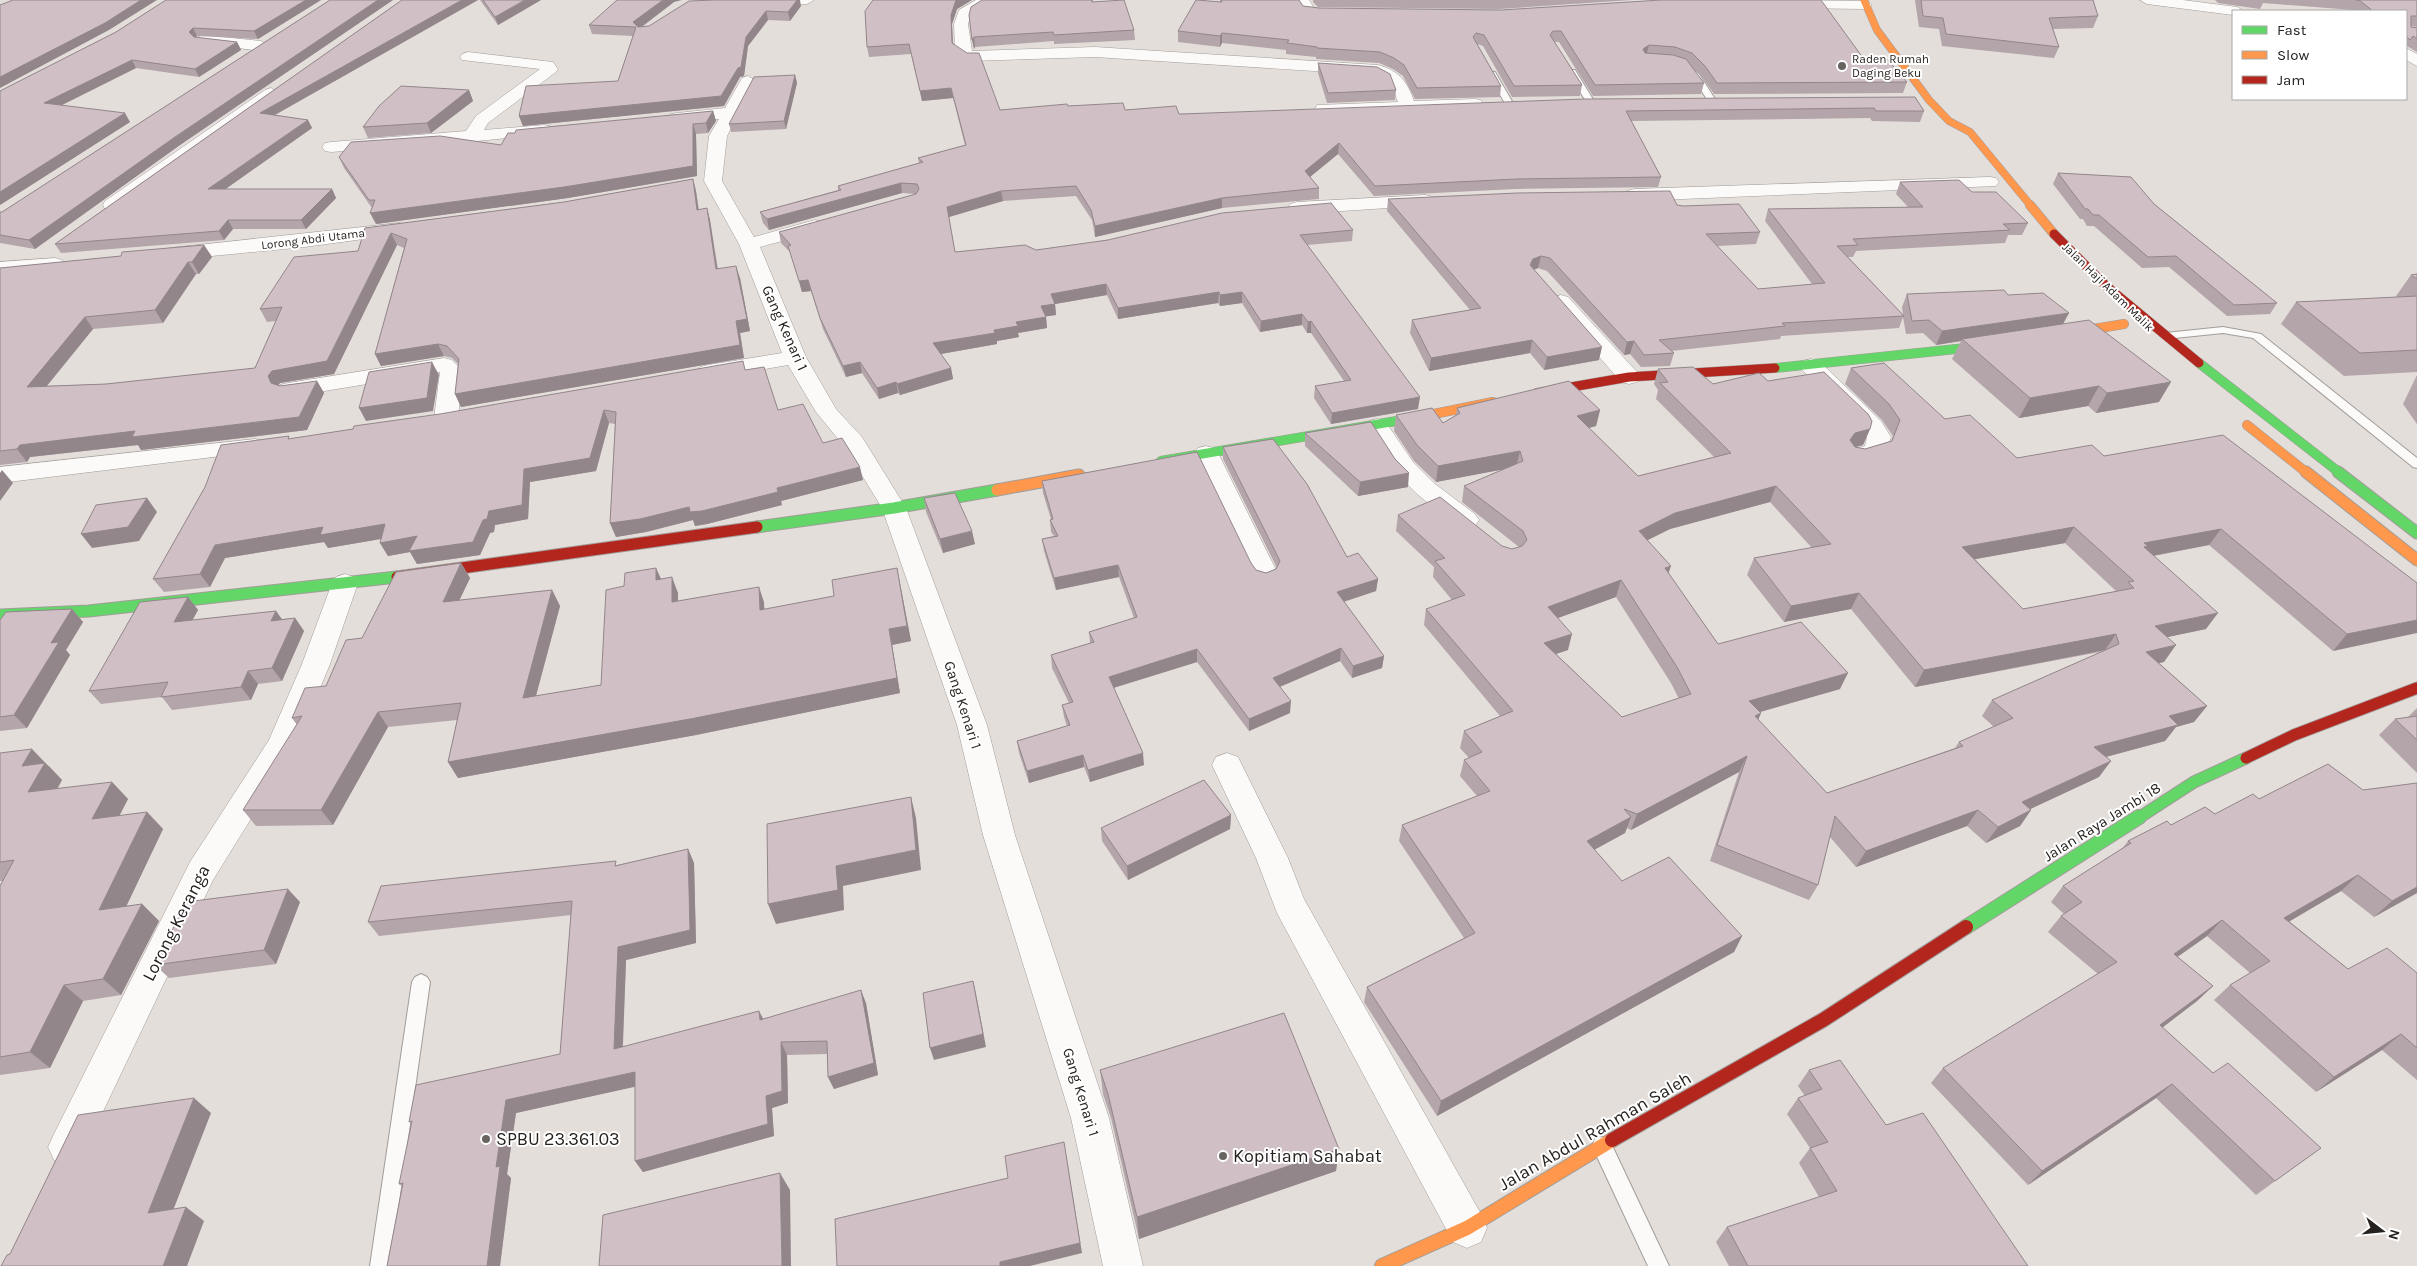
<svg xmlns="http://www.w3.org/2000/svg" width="2417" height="1266" viewBox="0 0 2417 1266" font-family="Karla,sans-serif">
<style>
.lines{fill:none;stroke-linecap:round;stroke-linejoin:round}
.lane-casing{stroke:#a19d9a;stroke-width:2}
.street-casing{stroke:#a19d9a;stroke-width:1}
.fast-far2-casing{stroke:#a19d9a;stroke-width:10}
.fast-far1-casing{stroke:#a19d9a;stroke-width:13}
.fast-casing{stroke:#a19d9a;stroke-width:16}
.slow-far3-casing{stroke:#a19d9a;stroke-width:8}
.slow-far2-casing{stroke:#a19d9a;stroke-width:10}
.slow-far1-casing{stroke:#a19d9a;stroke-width:13}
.slow-casing{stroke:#a19d9a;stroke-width:16}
.jam-far2-casing{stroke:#a19d9a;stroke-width:10}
.jam-far1-casing{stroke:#a19d9a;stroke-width:13}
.jam-casing{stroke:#a19d9a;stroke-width:16}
.lane{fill:#fbfaf9;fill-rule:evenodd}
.street{fill:#fbfaf9;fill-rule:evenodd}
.fast-far2{stroke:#63d668;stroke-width:9}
.fast-far1{stroke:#63d668;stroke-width:11}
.fast{stroke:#63d668;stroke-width:14}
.slow-far3{stroke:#ff974d;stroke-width:7}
.slow-far2{stroke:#ff974d;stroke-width:9}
.slow-far1{stroke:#ff974d;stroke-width:11}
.slow{stroke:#ff974d;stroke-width:14}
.jam-far2{stroke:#b3261e;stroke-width:9}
.jam-far1{stroke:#b3261e;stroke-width:11}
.jam{stroke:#b3261e;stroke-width:14}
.wall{fill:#b3a5aa;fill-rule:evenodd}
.shaded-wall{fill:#92868b}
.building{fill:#d0c0c6;stroke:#92868b;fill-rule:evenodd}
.poi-dot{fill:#686460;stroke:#fff;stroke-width:2}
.labels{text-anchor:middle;stroke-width:4;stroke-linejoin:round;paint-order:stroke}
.far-poi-label{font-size:12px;fill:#26221f;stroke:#fff;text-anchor:start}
.far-street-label{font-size:12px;fill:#26221f;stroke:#fff}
.street-label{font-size:15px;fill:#26221f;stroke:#fff}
.near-street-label{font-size:18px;fill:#26221f;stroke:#fff}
.near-poi-label{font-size:18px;fill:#26221f;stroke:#fff;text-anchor:start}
</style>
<rect width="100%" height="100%" fill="#e4deda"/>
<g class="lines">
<defs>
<path id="lane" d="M 1689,68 L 1695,68 L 1715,99 L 1714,101 L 1708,101 L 1688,70 Z
M 1569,70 L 1575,70 L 1594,101 L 1593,103 L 1587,103 L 1568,72 Z
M 1489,72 L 1495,72 L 1513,103 L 1512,105 L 1506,105 L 1488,74 Z
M 2223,327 L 2261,334 L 2417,458 L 2417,468 L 2413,467 L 2253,338 L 2223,333 L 2165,339 L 2160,336 L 2165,333 Z
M 421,974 L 427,977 L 430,982 L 390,1266 L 370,1266 L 412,982 L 415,977 Z
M 1602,1137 L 1609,1139 L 1669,1266 L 1648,1266 L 1592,1146 L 1595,1139 Z"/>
<path id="street" d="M 758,0 L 814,0 L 807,4 L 764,6 L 759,5 Z
M 976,0 L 994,0 L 971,15 L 968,24 L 972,51 L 1095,47 L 1378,65 C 1399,71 1407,81 1414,101 L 1475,99 L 1481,100 L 1483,104 L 1481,108 L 1475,109 L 1323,114 L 1317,113 L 1315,109 L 1317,105 L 1398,102 L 1391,83 L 1377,75 L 1095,57 L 969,61 L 964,59 L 955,52 L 954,24 L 959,10 Z
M 1295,0 L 1309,0 L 1314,8 L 1339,10 L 1346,14 L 1339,18 L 1304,15 Z
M 1785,0 L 1865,1 L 1872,5 L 1865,9 L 1786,8 L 1779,4 Z
M 2140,0 L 2183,0 L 2237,7 L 2244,11 L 2233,11 L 2233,15 L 2147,4 Z
M 203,35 L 261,41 L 269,46 L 261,51 L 198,43 L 195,40 L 198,37 Z
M 2406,48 L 2417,54 L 2417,66 L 2406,60 Z
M 468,52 L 553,62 L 558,69 L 556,72 L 488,123 L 484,130 L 544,125 L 550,126 L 553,130 L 550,134 L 477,141 L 470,143 L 464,142 L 331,152 L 325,151 L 322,147 L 325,143 L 331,142 L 466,131 L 476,116 L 540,69 L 462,60 L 460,57 L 462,54 Z
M 748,76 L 756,81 L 727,136 L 722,181 L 754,237 L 815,220 L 822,222 L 825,226 L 822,230 L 760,247 L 806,357 L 836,409 L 862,437 L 906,508 L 987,725 L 1015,835 L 1109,1118 L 1143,1266 L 1103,1266 L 1071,1118 L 983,835 L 957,725 L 882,508 L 844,446 L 816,412 L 788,365 L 708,379 L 700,377 L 697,372 L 700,367 L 708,365 L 782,353 L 739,244 L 704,181 L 709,136 L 719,119 L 677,123 L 671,122 L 669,118 L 671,114 L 677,113 L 725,108 L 742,78 Z
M 271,88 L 279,93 L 277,96 L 119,209 L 105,209 L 103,205 L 105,201 L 265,90 Z
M 1990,177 L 1996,178 L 1999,182 L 1996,186 L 1634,201 L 1627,199 L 1625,195 L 1627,191 L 1634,189 Z
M 1426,195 L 1433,197 L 1435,201 L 1433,205 L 1297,214 L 1290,212 L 1288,208 L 1290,204 L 1297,202 Z
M 400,223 L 407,225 L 410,229 L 407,233 L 305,247 L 170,260 L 163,258 L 160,254 L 163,250 L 170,248 Z
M 55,258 L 62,260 L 65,264 L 62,268 L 0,274 L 0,262 Z
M 1561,295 L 1568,297 L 1637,372 L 1640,377 L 1637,382 L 1629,384 L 1621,382 L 1554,305 L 1551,301 L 1554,297 Z
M 444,358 L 452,360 L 463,371 L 458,418 L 454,423 L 446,425 L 438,423 L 434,418 L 440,372 L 288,397 L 280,395 L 277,390 L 280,385 L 288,383 Z
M 1811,359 L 1819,361 L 1881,421 L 1891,437 L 1884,455 L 1857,463 L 1849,461 L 1845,456 L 1849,451 L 1865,446 L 1867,437 L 1863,429 L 1803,371 L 1800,366 L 1803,361 Z
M 1377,419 L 1385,421 L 1413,462 L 1435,484 L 1475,514 L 1479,520 L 1475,526 L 1466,528 L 1457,526 L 1417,494 L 1395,472 L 1365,426 L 1369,421 Z
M 255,439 L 263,441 L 267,446 L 263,451 L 0,483 L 0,467 Z
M 1206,446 L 1214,448 L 1218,453 L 1278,574 L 1274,580 L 1265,583 L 1256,580 L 1252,574 L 1194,453 L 1198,448 Z
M 345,574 L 354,577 L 358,583 L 330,664 L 297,744 L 213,880 L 80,1160 L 67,1166 L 54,1160 L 48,1147 L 54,1134 L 190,862 L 269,740 L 302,664 L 332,583 L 336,577 Z
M 1227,753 L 1238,757 L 1288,858 L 1304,899 L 1481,1214 L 1487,1228 L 1481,1242 L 1467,1248 L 1453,1242 L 1277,913 L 1256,858 L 1212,765 L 1216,757 Z"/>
<path id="fast-far2" d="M 2199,363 L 2340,473
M 1775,368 L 1994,345
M 1161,461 L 1414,418"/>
<path id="fast-far1" d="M 2338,472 L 2417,533
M 757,527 L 894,508 L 997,490
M 0,615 L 89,611 L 397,577
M 2137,819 L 2194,782 L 2246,758"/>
<path id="fast" d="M 1966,927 L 2139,817"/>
<path id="slow-far3" d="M 1864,0 L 1877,30 L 1929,100 L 1949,121 L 1970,132 L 2031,206"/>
<path id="slow-far2" d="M 2030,205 L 2054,234
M 2063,334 L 2124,324
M 1414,418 L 1493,402
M 2247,425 L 2307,473"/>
<path id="slow-far1" d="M 2306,472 L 2417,560
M 997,490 L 1079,475"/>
<path id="slow" d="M 1382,1266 L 1467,1228 L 1612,1140"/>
<path id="jam-far2" d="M 2054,234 L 2105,285 L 2199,363
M 1537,393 L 1629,377 L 1775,368"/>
<path id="jam-far1" d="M 397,577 L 757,527
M 2246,758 L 2294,735 L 2417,688"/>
<path id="jam" d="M 1612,1140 L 1823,1020 L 1966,927"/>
</defs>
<use href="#lane" class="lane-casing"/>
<use href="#street" class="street-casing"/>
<use href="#fast-far2" class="fast-far2-casing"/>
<use href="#fast-far1" class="fast-far1-casing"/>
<use href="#fast" class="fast-casing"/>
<use href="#slow-far3" class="slow-far3-casing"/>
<use href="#slow-far2" class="slow-far2-casing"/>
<use href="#slow-far1" class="slow-far1-casing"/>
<use href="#slow" class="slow-casing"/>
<use href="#jam-far2" class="jam-far2-casing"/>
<use href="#jam-far1" class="jam-far1-casing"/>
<use href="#jam" class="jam-casing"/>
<use href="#lane" class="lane"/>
<use href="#street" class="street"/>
<use href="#fast-far2" class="fast-far2"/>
<use href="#fast-far1" class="fast-far1"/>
<use href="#fast" class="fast"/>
<use href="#slow-far3" class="slow-far3"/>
<use href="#slow-far2" class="slow-far2"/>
<use href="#slow-far1" class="slow-far1"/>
<use href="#slow" class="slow"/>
<use href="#jam-far2" class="jam-far2"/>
<use href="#jam-far1" class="jam-far1"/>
<use href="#jam" class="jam"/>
</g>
<path class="wall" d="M 166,0 L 321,0 L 258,39 L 197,36 L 195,37 L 237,42 L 241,50 L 199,77 L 136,68 L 62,105 L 130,122 L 0,205 L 0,92 L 116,32 Z
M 330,0 L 393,0 L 180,145 L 35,249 L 0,243 L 0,212 L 2,212 Z
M 402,0 L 478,0 L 275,115 L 308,120 L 312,128 L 225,189 L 332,189 L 336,198 L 306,229 L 233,229 L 224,240 L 61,253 L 55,244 Z
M 480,0 L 541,0 L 498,25 Z
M 873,0 L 972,0 L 957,9 L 952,24 L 953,43 L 1000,110 L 1068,106 L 1125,110 L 1179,114 L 1915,97 L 1924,111 L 1920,122 L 1872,121 L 1870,118 L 1631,121 L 1661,177 L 1658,187 L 1515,189 L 1374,196 L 1338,154 L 1310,177 L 1319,188 L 1319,199 L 1222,208 L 1095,237 L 1092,220 L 1076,196 L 1003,201 L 949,217 L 955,252 L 1036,250 L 1353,230 L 1352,241 L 1307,245 L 1418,409 L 1331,424 L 1314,398 L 1315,386 L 1344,381 L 1311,333 L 1307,333 L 1302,325 L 1260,332 L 1242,303 L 1220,306 L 1218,303 L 1118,319 L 1107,295 L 1055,304 L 1056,315 L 1046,316 L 1047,328 L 1018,333 L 1019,337 L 997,341 L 997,344 L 941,354 L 951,368 L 953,379 L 900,395 L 898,393 L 879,399 L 862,373 L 846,377 L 823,329 L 811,291 L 802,292 L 790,252 L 781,243 L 779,232 L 916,194 L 902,193 L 769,230 L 763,223 L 760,212 L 838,190 L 838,186 L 919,163 L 918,158 L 965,145 L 953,98 L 922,101 L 911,54 L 869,57 L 867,47 Z
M 982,0 L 1093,0 L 1093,2 L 1134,30 L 1135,40 L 1054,44 L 1054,41 L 975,47 L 974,49 L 969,15 Z
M 1220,0 L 1299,0 L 1303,6 L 1319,8 L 1863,58 L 1907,82 L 1903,93 L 1714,94 L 1702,77 L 1691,67 L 1704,83 L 1701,94 L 1593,96 L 1559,42 L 1554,42 L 1582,85 L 1580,96 L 1512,97 L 1483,46 L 1477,44 L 1501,86 L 1500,97 L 1415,99 L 1403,76 L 1393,69 L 1379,63 L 1316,59 L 1316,57 L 1286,54 L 1286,50 L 1222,43 L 1220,47 L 1178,42 L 1178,31 L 1220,2 Z
M 1313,0 L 1632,0 L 1499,9 L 1318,7 L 1313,2 Z
M 1915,0 L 2093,0 L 2098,16 L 2093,28 L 2053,29 L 2059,47 L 2054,58 L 1942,46 L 1939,29 L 1919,27 Z
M 2215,0 L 2417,0 L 2417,27 L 2411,26 L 2411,27 L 2417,28 L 2417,52 L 2407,46 L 2406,48 L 2406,11 L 2355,11 L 2353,10 L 2263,3 L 2260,9 L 2218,3 Z
M 674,2 L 642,27 L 649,26 L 801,6 L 790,21 L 768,20 L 748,46 L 744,76 L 740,77 L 724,106 L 523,126 L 519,116 L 618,81 L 633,36 L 592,34 L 589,25 Z
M 1318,63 L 1396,90 L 1395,100 L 1327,103 L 1318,73 Z
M 795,75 L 797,83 L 786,129 L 731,132 L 729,124 Z
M 469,90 L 473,101 L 431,133 L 368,138 L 363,127 Z
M 713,111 L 716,121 L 708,133 L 696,134 L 697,176 L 568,198 L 376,224 L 372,208 L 344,168 L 339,157 L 501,145 L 515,133 Z
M 2058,173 L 2154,204 L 2277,303 L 2270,314 L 2227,316 L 2169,267 L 2142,268 L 2094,226 L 2087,226 L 2083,219 L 2080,219 L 2053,184 Z
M 693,179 L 696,191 L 699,210 L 707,208 L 710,220 L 718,269 L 740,278 L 750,331 L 740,333 L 744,358 L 461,407 L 455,394 L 458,364 L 452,358 L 444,356 L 381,366 L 375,354 L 404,248 L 397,245 L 334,374 L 280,383 L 278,386 L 280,386 L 317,381 L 324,393 L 307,430 L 141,450 L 138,445 L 30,457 L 27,462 L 0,465 L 0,268 L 121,256 L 204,245 L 212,257 L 199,274 L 196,274 L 163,323 L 93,329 L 47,386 L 106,384 L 255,368 L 276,321 L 267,322 L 260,309 L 358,251 L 365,228 L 564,202 Z
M 1900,182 L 1972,192 L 2028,223 L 2022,235 L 2008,235 L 2005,243 L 1856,251 L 1853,257 L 1848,257 L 1903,315 L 1902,307 L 1907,294 L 2008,295 L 2064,324 L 2159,402 L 2096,413 L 2088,406 L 2019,418 L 1952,359 L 1961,341 L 1936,345 L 1923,333 L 1906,334 L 1903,317 L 1899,328 L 1781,336 L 1780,339 L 1671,351 L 1674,353 L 1670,366 L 1641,367 L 1630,354 L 1624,355 L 1547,271 L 1538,268 L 1534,270 L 1599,360 L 1544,370 L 1530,353 L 1429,371 L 1410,333 L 1412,320 L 1470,310 L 1387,211 L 1388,199 L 1677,205 L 1760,232 L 1756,244 L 1717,246 L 1758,289 L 1812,284 L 1765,221 L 1768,209 L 1908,207 L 1896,194 Z
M 2417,274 L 2417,372 L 2344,376 L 2281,324 L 2296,302 L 2397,297 L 2396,296 L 2411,275 Z
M 1851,368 L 2017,458 L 2104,456 L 2417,583 L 2333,651 L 2209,545 L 2154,556 L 2206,629 L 2167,637 L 2164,662 L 2159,663 L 2207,706 L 2194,722 L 2176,727 L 2165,741 L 2106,757 L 2099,777 L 2030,809 L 2031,810 L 2020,826 L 1986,843 L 1967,826 L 1856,867 L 1830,837 L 1818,885 L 1809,900 L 1710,861 L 1739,772 L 1631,830 L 1627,828 L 1625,833 L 1594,850 L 1622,881 L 1742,936 L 1734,952 L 1437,1116 L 1364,1002 L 1367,987 L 1464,938 L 1399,841 L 1402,825 L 1477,796 L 1460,776 L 1464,760 L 1469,758 L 1460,748 L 1464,731 L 1500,716 L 1424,625 L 1426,609 L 1452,600 L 1433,577 L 1434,567 L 1396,531 L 1398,515 L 1512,549 L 1519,547 L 1462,502 L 1464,486 L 1504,469 L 1436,482 L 1414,461 L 1394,431 L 1396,415 L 1443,423 L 1456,415 L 1457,408 L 1600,410 L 1596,426 L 1589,428 L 1638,476 L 1714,457 L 1656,399 L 1658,390 L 1654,384 L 1658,369 L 1713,384 L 1768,381 L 1870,429 L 1863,445 L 1856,447 L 1865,449 L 1891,441 L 1893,436 L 1882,420 L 1845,384 ZM 1770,502 L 1812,548 L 1754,558 L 1747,575 L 1784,622 L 1851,609 L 1915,687 L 2105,651 L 1992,700 L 1982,716 L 1994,727 L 1959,742 L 1955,748 L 1827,793 L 1758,720 L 1760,712 L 1840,689 L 1718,644 L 1668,573 L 1647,540 L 1670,529 ZM 2065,543 L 2116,591 L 2023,609 L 1975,559 ZM 1616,597 L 1671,683 L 1679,699 L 1622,717 L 1556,654 L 1568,650 L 1558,618 Z
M 746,370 L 778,410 L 823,443 L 863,480 L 781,501 L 782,505 L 707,524 L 695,526 L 693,520 L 646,532 L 616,537 L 610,523 L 615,424 L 609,423 L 596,471 L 530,482 L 528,519 L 495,525 L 494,532 L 490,533 L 480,555 L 417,564 L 410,552 L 388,556 L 380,543 L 381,539 L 328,548 L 324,542 L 225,558 L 210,587 L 164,592 L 153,579 L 205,487 L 291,439 Z
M 2417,375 L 2417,424 L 2403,404 Z
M 1305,433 L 1408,487 L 1358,496 L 1305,446 Z
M 1223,447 L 1347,557 L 1378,579 L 1376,591 L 1344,602 L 1384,656 L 1382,668 L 1352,678 L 1340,661 L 1280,687 L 1290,713 L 1249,731 L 1197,662 L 1113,688 L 1144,765 L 1090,782 L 1084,767 L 1029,783 L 1019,753 L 1017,741 L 1067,726 L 1064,717 L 1062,705 L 1069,703 L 1052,668 L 1051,655 L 1090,643 L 1089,632 L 1134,618 L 1119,577 L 1056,590 L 1044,551 L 1042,539 L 1054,536 L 1051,532 L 1050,520 L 1051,519 L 1043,493 L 1042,481 L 1251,563 L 1256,570 L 1266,573 L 1276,569 L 1277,568 L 1223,459 Z
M 924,498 L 975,544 L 943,553 L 926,512 Z
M 461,563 L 470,578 L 459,600 L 552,590 L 560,606 L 536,696 L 601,685 L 661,579 L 678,593 L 678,601 L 764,602 L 764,610 L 834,596 L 897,568 L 911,641 L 892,645 L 900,693 L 696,735 L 458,778 L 448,762 L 457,720 L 388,727 L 333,825 L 256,826 L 243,810 L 297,725 L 292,718 L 326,686 L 362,638 Z
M 188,597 L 198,610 L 192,620 L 276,611 L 282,619 L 295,618 L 304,631 L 282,681 L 258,684 L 251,700 L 172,710 L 162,697 L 101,704 L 89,691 Z
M 72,609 L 83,622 L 66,650 L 70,655 L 27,728 L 0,731 L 0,620 Z
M 2417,708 L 2417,773 L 2379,735 L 2395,719 L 2408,717 Z
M 0,753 L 49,766 L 62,780 L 57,789 L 112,782 L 128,799 L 119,816 L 147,812 L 163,829 L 126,906 L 142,904 L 159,921 L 121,995 L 83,1001 L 50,1068 L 0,1075 L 0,886 L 3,881 L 0,881 Z
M 2417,783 L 2417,893 L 2374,917 L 2341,891 L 2289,921 L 2348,969 L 2417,973 L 2417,1080 L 2382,1050 L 2316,1092 L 2214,1000 L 2230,985 L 2250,973 L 2207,936 L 2177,957 L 2213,986 L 2197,1001 L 2162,1027 L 2213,1073 L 2321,1148 L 2256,1195 L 2156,1098 L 2028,1185 L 1931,1083 L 1943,1068 L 2098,974 L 2048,932 L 2061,916 L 2064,914 L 2051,902 L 2063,886 L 2122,849 L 2128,841 L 2171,825 L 2215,814 L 2259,799 L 2363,790 Z
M 1231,815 L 1230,829 L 1128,880 L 1102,841 L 1101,828 Z
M 688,849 L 694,863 L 696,943 L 626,960 L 623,1047 L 763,1019 L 866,1003 L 878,1075 L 834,1089 L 828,1077 L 827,1054 L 787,1055 L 788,1103 L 772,1108 L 774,1136 L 643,1172 L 635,1161 L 635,1086 L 516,1113 L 507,1174 L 511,1178 L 500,1266 L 387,1266 L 402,1186 L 399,1184 L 560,1054 L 571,915 L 379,936 L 368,922 Z
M 300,902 L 276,964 L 169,978 L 155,965 Z
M 1100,1070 L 1339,1149 L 1336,1171 L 1139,1239 L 1111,1118 L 1103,1094 Z
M 1809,1070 L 1886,1125 L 2028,1266 L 1729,1266 L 1716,1242 L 1727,1227 L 1819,1197 L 1799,1163 L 1810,1148 L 1787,1114 L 1798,1098 L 1805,1096 L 1798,1086 Z"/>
<path class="shaded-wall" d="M 141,0 L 157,0 L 109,30 L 0,88 L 0,77 Z
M 306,0 L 321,0 L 258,39 L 254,31 Z
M 378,0 L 393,0 L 180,145 L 35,249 L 29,240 L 175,137 Z
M 462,0 L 478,0 L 264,121 L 260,113 Z
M 525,0 L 541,0 L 498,25 L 495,17 Z
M 663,0 L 682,0 L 674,2 L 637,30 L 633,22 Z
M 797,0 L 800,0 L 801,6 L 790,21 L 788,12 Z
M 956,0 L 972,0 L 957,9 L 952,24 L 953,52 L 952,43 L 951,15 Z
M 766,11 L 768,20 L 748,46 L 744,76 L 740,77 L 724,106 L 523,126 L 519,116 L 738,68 L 746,37 Z
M 193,28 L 197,36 L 193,40 L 189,32 Z
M 1222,33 L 1222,43 L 1220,47 L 1220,36 Z
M 974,37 L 975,47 L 974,49 L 972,40 Z
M 237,42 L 241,50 L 199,77 L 195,69 Z
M 1649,45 L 1646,56 L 1643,49 Z
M 132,60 L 136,68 L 50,111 L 44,103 Z
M 795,75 L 797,83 L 786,129 L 784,121 Z
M 951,88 L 953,98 L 922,101 L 920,91 Z
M 469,90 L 473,101 L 431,133 L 427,123 Z
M 713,111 L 716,121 L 708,133 L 706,123 Z
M 125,113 L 130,122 L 0,205 L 0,192 Z
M 308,120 L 312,128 L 213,198 L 208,189 Z
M 693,124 L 696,134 L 697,176 L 568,198 L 376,224 L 370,213 Z
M 1339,143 L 1338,154 L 1305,181 L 1305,171 Z
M 693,179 L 696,191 L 700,222 L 697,210 Z
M 901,183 L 902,193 L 769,230 L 767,219 Z
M 332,189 L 336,198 L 306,229 L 301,220 Z
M 1001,191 L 1003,201 L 949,217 L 947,207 Z
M 1222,198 L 1222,208 L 1095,237 L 1095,226 Z
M 707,208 L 710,220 L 719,281 L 716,269 Z
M 228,220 L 233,229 L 224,240 L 219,231 Z
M 391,233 L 397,245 L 334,374 L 280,383 L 275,389 L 271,383 L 268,376 L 272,371 Z
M 204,245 L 212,257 L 199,274 L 192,262 Z
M 1541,256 L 1538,268 L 1530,271 L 1530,265 L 1533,259 Z
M 188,262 L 196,274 L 163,323 L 155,310 Z
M 736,266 L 740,278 L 750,331 L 740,333 L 744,358 L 461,407 L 455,394 L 736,321 Z
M 808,280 L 811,291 L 802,292 L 799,281 Z
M 1106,284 L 1107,295 L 1055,304 L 1056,315 L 1042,317 L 1041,306 L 1051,294 Z
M 1219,292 L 1218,303 L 1118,319 L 1118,308 Z
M 1242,292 L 1242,303 L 1220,306 L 1220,295 Z
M 2069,313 L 2062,326 L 1962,339 L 1961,341 L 1936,345 L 1942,331 Z
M 1302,314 L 1302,325 L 1260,332 L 1261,321 Z
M 85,317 L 93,329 L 36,399 L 27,387 Z
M 1046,317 L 1047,328 L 1018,333 L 1019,337 L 997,341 L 997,344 L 935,355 L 933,343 L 994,330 L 1016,322 Z
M 1311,321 L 1311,333 L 1307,333 L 1308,322 Z
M 1532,340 L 1530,353 L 1429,371 L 1431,358 Z
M 1634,341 L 1630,354 L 1624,355 L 1627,342 Z
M 438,344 L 444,356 L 381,366 L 375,354 Z
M 1602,347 L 1599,360 L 1544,370 L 1547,357 Z
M 432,362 L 439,375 L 433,411 L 366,421 L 359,408 Z
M 860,362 L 862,373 L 846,377 L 843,366 Z
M 951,368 L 953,379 L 900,395 L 897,384 Z
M 317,381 L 324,393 L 307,430 L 141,450 L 138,445 L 30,457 L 27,462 L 17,449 L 20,445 Z
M 896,382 L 898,393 L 879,399 L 877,388 Z
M 2171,382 L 2159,402 L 2096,413 L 2107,393 Z
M 2099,386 L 2088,406 L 2019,418 L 2030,398 Z
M 1420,397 L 1418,409 L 1331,424 L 1332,413 Z
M 604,410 L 609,423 L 596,471 L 530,482 L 528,519 L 495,525 L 494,532 L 490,533 L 480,555 L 417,564 L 410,552 L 388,556 L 380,543 L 483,520 L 489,511 L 524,469 Z
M 1600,410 L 1596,426 L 1573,432 L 1577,416 Z
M 1870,429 L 1863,445 L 1848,449 L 1850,440 L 1855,433 Z
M 1520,451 L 1516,467 L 1436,482 L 1438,466 Z
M 860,467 L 863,480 L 781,501 L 782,505 L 707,524 L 695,526 L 693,520 L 646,532 L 616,537 L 610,523 L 777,488 Z
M 2,470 L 13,483 L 0,501 L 0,473 Z
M 1409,473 L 1408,487 L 1358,496 L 1360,482 Z
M 1776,486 L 1770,502 L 1670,529 L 1634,547 L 1639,531 L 1675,513 Z
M 147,498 L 157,512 L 139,541 L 92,548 L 81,534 Z
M 385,524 L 392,537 L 328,548 L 324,542 L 225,558 L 210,587 L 200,574 L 215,545 L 323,527 Z
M 2074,527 L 2065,543 L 1954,563 L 1962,547 Z
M 2221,529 L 2209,545 L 2140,558 L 2144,543 Z
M 972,531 L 975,544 L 943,553 L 940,539 Z
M 461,563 L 470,578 L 451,618 L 443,602 Z
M 1118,565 L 1119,577 L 1056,590 L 1054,578 Z
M 1671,566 L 1665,583 L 1665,568 Z
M 656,568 L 663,583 L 656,580 Z
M 897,568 L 911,641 L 892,645 L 900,693 L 696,735 L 458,778 L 448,762 L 889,629 Z
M 672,577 L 678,593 L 678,618 L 672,602 Z
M 1378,579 L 1376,591 L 1336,604 L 1337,592 Z
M 1621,580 L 1616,597 L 1544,623 L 1548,607 Z
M 759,587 L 764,602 L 765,626 L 760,610 Z
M 552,590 L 560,606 L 531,714 L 523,698 Z
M 1859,593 L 1851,609 L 1784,622 L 1791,606 Z
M 188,597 L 198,610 L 184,636 L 174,622 Z
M 72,609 L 83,622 L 66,650 L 70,655 L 27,728 L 14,715 L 51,643 Z
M 276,611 L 285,624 L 271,621 Z
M 2218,613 L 2206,629 L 2144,642 L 2155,626 Z
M 295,618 L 304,631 L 282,681 L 272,668 Z
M 2417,620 L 2417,633 L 2333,651 L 2347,634 Z
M 1572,634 L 1568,650 L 1540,659 L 1544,643 Z
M 2116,634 L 2105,650 L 1915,687 L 1924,670 Z
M 2176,645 L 2164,662 L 2135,668 L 2146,652 Z
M 1341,648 L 1340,661 L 1272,690 L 1273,678 Z
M 1197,649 L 1197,662 L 1110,689 L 1109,677 Z
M 1384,656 L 1382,668 L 1352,678 L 1353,666 Z
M 248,671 L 258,684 L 251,700 L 241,687 Z
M 1848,673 L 1840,689 L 1742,717 L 1749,701 Z
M 1291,701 L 1290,713 L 1249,731 L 1249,719 Z
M 2207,706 L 2194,722 L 2176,727 L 2165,741 L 2083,763 L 2094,747 L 2169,716 Z
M 378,712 L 388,727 L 333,825 L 321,810 Z
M 1761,713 L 1754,730 L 1755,716 Z
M 32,749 L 62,780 L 46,809 L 28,792 L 22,766 Z
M 1143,753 L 1144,765 L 1090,782 L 1088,770 Z
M 1083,755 L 1084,767 L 1029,783 L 1027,771 Z
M 1747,756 L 1739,772 L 1631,830 L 1637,814 Z
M 2111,761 L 2099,777 L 2011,818 L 2022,802 Z
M 112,782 L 128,799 L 109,836 L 92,819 Z
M 911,797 L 916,818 L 921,870 L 843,886 L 844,910 L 776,924 L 768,904 L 836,866 Z
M 1978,810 L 1967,826 L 1856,867 L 1866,851 Z
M 2031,810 L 2020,826 L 1986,843 L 1998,827 Z
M 147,812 L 163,829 L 117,926 L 99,910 Z
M 1231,815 L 1230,829 L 1128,880 L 1127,866 Z
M 1631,817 L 1625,833 L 1581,857 L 1587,841 Z
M 688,849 L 694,863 L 696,943 L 626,960 L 622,1062 L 614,1049 L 618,947 Z
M 2358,875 L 2341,891 L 2268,934 L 2284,918 Z
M 2417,887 L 2417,893 L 2374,917 L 2392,901 Z
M 288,889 L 300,902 L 276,964 L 264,950 Z
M 142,904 L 159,921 L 121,995 L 103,979 Z
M 2222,920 L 2207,936 L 2159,970 L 2174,954 Z
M 1742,936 L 1734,952 L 1437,1116 L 1441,1101 Z
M 973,981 L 976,994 L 986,1047 L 934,1060 L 930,1048 Z
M 64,985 L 83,1001 L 50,1068 L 30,1052 Z
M 2213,986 L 2197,1001 L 2145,1041 L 2160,1025 Z
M 861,990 L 866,1003 L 878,1075 L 834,1089 L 828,1077 Z
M 759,1011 L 766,1024 L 760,1020 Z
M 2401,1034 L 2382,1050 L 2316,1092 L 2334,1077 Z
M 781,1042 L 787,1055 L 788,1103 L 772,1108 L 774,1136 L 643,1172 L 635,1161 L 766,1096 Z
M 635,1072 L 643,1085 L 516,1113 L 507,1174 L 511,1178 L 500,1266 L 487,1266 L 496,1167 L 506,1100 Z
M 2172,1084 L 2156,1098 L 2028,1185 L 2042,1171 Z
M 194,1098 L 211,1113 L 167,1226 L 148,1213 Z
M 1339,1149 L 1336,1171 L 1139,1239 L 1137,1217 Z
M 1066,1154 L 1082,1253 L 1030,1266 L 1000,1266 L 1000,1262 Z
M 780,1173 L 790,1190 L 791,1266 L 782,1266 Z
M 186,1207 L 204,1221 L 187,1266 L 163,1266 Z"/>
<path class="building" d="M 13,0 L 141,0 L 105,23 L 0,77 L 0,5 Z
M 166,0 L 306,0 L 254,31 L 193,28 L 189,32 L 194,37 L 237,42 L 195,69 L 132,60 L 44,103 L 125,113 L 0,192 L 0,91 L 116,32 Z
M 330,0 L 378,0 L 175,137 L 29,240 L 0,235 L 0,212 L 2,212 Z
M 402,0 L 462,0 L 260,113 L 308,120 L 208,189 L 332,189 L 301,220 L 228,220 L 219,231 L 55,244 Z
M 483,0 L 525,0 L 495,17 Z
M 617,0 L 663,0 L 633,22 L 638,27 L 649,26 L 689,1 L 715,0 L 797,0 L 788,12 L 766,11 L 746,37 L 741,67 L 738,68 L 721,96 L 519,116 L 526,86 L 618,81 L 636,27 L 589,25 Z
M 873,0 L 956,0 L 951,15 L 952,43 L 967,53 L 979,53 L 1000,110 L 1067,104 L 1068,106 L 1123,103 L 1125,110 L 1176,106 L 1179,114 L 1182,114 L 1584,99 L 1915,97 L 1924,111 L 1876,111 L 1874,108 L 1626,111 L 1661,177 L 1517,179 L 1375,186 L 1339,143 L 1305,171 L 1319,188 L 1222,198 L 1095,226 L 1091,210 L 1076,186 L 1001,191 L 947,207 L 955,252 L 1025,245 L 1036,250 L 1108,240 L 1222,213 L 1331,203 L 1353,230 L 1300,235 L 1420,397 L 1332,413 L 1315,386 L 1351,380 L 1311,321 L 1308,322 L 1302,314 L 1261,321 L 1242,292 L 1220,295 L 1219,292 L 1118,308 L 1106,284 L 1051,294 L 1055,304 L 1041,306 L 1046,317 L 1016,322 L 1018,326 L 994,330 L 995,333 L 933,343 L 951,368 L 897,384 L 896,382 L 877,388 L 860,362 L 843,366 L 820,318 L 808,280 L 799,281 L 788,246 L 791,245 L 779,232 L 916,194 L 919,189 L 917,184 L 901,183 L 767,219 L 760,212 L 841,190 L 838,186 L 923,162 L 918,158 L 966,145 L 951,88 L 920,91 L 909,44 L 867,47 L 865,11 Z
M 982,0 L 1092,0 L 1092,2 L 1124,0 L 1134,30 L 1054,35 L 1053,32 L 974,37 L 972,40 L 969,15 L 971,7 Z
M 1196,0 L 1222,2 L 1221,0 L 1299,0 L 1303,6 L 1319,8 L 1501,10 L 1661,0 L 1821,0 L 1863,58 L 1886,58 L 1907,82 L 1717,83 L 1705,66 L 1692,53 L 1675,47 L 1649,45 L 1643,49 L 1645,53 L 1673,55 L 1686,59 L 1704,83 L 1595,85 L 1561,31 L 1553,31 L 1550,35 L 1582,85 L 1514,86 L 1484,35 L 1476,33 L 1473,37 L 1501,86 L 1417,88 L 1404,65 L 1394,58 L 1380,52 L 1317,48 L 1317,47 L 1287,43 L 1289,40 L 1222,33 L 1220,36 L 1178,31 Z
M 1921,0 L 2093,0 L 2098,16 L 2049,18 L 2059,47 L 1946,34 L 1943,18 L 1923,16 Z
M 2356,0 L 2417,0 L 2417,16 L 2411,16 L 2411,27 L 2417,28 L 2417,39 L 2413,36 L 2410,40 L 2406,36 L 2406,11 L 2373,11 L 2359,0 Z
M 1318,63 L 1377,67 L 1390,74 L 1396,90 L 1328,93 Z
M 795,75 L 784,121 L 729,124 L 754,77 Z
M 401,86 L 469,90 L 427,123 L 363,127 L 379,106 Z
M 713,111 L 706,123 L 693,124 L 693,166 L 564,187 L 370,213 L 375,200 L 369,200 L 339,157 L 351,142 L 440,136 L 501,145 L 508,133 L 515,133 L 516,130 Z
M 2058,173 L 2131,177 L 2154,204 L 2277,303 L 2234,305 L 2176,256 L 2148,257 L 2099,215 L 2093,215 L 2088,209 L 2085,209 Z
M 693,179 L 697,210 L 707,208 L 716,269 L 736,266 L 747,319 L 736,321 L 740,345 L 455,394 L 459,359 L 447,346 L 438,344 L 375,354 L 407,239 L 391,233 L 327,361 L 272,371 L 268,376 L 271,383 L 280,386 L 317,381 L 299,417 L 132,437 L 135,431 L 20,445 L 17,449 L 0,451 L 0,268 L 121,256 L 122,252 L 204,245 L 192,262 L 188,262 L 155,310 L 85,317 L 27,387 L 106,384 L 255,368 L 282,307 L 260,309 L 294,257 L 358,251 L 365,228 L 564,202 Z
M 1959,180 L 1972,192 L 1996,192 L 2028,223 L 2003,224 L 2010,230 L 1853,239 L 1858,245 L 1837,246 L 1904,316 L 1782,323 L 1785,326 L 1659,340 L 1674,353 L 1644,355 L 1634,341 L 1627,342 L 1550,258 L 1541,256 L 1533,259 L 1530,265 L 1602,347 L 1547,357 L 1532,340 L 1431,358 L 1412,320 L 1481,308 L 1388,199 L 1517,193 L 1670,191 L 1677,205 L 1683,206 L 1739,204 L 1760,232 L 1706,234 L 1758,289 L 1825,283 L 1768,209 L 1923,207 L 1900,182 Z
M 2417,274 L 2417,279 L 2411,275 Z
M 2004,290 L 2008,295 L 2043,293 L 2069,313 L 1942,331 L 1929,320 L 1912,321 L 1907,294 Z
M 2417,296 L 2417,350 L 2360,353 L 2296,302 Z
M 2089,320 L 2171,382 L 2107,393 L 2099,386 L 2030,398 L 1962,339 Z
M 743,361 L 745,370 L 764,367 L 778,410 L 803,404 L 823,443 L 842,438 L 860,467 L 777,488 L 778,492 L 702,511 L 690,512 L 689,507 L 640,519 L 610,523 L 616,412 L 604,410 L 590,458 L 524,469 L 522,505 L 489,511 L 487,519 L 483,520 L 473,542 L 409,551 L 417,536 L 380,543 L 385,524 L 320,535 L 323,527 L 215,545 L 200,574 L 153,579 L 205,487 L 221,445 L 289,436 L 288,439 L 353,429 L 354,426 L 440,414 Z
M 432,362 L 427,398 L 359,408 L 369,372 Z
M 1884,363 L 1945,419 L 1970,415 L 2017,458 L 2092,445 L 2104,456 L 2223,435 L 2417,583 L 2417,620 L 2347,634 L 2221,529 L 2144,543 L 2148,546 L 2144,547 L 2218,613 L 2155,626 L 2176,645 L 2146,652 L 2207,706 L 2169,716 L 2178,725 L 2094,747 L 2111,761 L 2022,802 L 2031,810 L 1998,827 L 1978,810 L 1866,851 L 1835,816 L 1818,885 L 1717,845 L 1747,756 L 1637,814 L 1624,809 L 1631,817 L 1587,841 L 1622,881 L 1669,857 L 1742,936 L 1441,1101 L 1367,987 L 1475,933 L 1402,825 L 1490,791 L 1464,760 L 1482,752 L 1464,731 L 1513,711 L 1426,609 L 1465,595 L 1435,561 L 1445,558 L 1398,515 L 1440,497 L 1502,546 L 1512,549 L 1522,546 L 1527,540 L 1523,531 L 1464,486 L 1523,461 L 1520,451 L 1438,466 L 1417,445 L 1396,415 L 1432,408 L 1443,423 L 1460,413 L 1457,408 L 1569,381 L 1600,410 L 1577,416 L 1638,476 L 1731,453 L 1660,383 L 1668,382 L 1658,369 L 1693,367 L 1713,384 L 1759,373 L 1768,381 L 1824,372 L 1868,414 L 1872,421 L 1870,429 L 1855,433 L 1850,440 L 1855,447 L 1865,449 L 1892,441 L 1900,420 L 1889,404 L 1851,368 ZM 1776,486 L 1831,544 L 1754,558 L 1791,606 L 1859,593 L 1924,670 L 2116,634 L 2119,644 L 1992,700 L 2013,718 L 1959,742 L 1963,746 L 1827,793 L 1755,716 L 1761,713 L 1749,701 L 1848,673 L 1801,622 L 1718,644 L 1665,568 L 1671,566 L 1639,531 L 1675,513 ZM 2074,527 L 2134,581 L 2128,582 L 2134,588 L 2023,609 L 1962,547 ZM 1621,580 L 1677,667 L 1691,694 L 1622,717 L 1544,643 L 1572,634 L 1548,607 Z
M 1371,422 L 1395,459 L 1409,473 L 1360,482 L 1305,433 Z
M 1273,439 L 1307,484 L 1347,557 L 1358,553 L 1378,579 L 1337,592 L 1384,656 L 1353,666 L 1341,648 L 1273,678 L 1291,701 L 1249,719 L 1197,649 L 1109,677 L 1143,753 L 1088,770 L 1083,755 L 1027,771 L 1017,741 L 1070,725 L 1062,705 L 1073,702 L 1051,655 L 1094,642 L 1089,632 L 1137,617 L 1118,565 L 1054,578 L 1042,539 L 1058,536 L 1050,520 L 1053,519 L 1042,481 L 1197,452 L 1251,563 L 1256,570 L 1266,573 L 1276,569 L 1280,561 L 1223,447 Z
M 955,493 L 972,531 L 940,539 L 924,498 Z
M 147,498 L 128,527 L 81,534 L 96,505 Z
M 461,563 L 443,602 L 552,590 L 523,698 L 601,685 L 606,590 L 624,586 L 625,573 L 656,568 L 656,580 L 672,577 L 672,602 L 759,587 L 760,610 L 834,596 L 832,580 L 897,568 L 907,626 L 889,629 L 897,678 L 690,719 L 448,762 L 461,703 L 378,712 L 321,810 L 243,810 L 302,716 L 292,718 L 305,688 L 326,686 L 346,640 L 362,638 L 396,572 Z
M 188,597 L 174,622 L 276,611 L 271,621 L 295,618 L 272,668 L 248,671 L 241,687 L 161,697 L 168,682 L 89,691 L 140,602 Z
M 72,609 L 51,643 L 59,642 L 14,715 L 0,717 L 0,620 L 6,612 Z
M 2417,716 L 2417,740 L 2395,719 Z
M 32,749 L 22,766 L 45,763 L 28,792 L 112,782 L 92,819 L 147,812 L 99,910 L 142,904 L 103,979 L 64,985 L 30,1052 L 0,1057 L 0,886 L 14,860 L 0,862 L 0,753 Z
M 2328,764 L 2363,790 L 2417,783 L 2417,887 L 2392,901 L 2358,875 L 2284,918 L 2348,969 L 2387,948 L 2417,973 L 2417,1048 L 2401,1034 L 2334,1077 L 2230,985 L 2270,961 L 2222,920 L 2174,954 L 2213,986 L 2160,1025 L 2213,1073 L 2228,1063 L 2321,1148 L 2275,1181 L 2172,1084 L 2042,1171 L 1943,1068 L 2117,962 L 2061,916 L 2082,902 L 2063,886 L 2131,843 L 2128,841 L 2167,821 L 2171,825 L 2205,807 L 2215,814 L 2253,794 L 2259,799 Z
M 1204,780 L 1231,815 L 1127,866 L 1101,828 Z
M 911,797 L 916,850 L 836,866 L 838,890 L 768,904 L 767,824 Z
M 688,849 L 690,930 L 618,947 L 614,1049 L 759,1011 L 760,1020 L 861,990 L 874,1063 L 828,1077 L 827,1041 L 781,1042 L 782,1091 L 766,1096 L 768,1124 L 635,1161 L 635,1072 L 506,1100 L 496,1167 L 500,1166 L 487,1266 L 387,1266 L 403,1183 L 399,1184 L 412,1121 L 409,1122 L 416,1085 L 560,1054 L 572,901 L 368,922 L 381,886 L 616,861 L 615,866 Z
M 288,889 L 264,950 L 155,965 L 186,902 Z
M 973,981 L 983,1034 L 930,1048 L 923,993 Z
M 1284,1013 L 1339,1149 L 1137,1217 L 1108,1094 L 1100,1070 Z
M 1840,1060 L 1886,1125 L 1923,1113 L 2028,1266 L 1748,1266 L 1727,1227 L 1837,1191 L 1810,1148 L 1828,1142 L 1798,1098 L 1822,1089 L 1809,1070 Z
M 194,1098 L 148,1213 L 186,1207 L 163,1266 L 1,1266 L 7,1255 L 10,1254 L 78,1115 Z
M 1064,1142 L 1080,1243 L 1000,1262 L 1000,1266 L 837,1266 L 835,1219 L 1008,1178 L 1005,1156 Z
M 780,1173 L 782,1266 L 599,1266 L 603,1215 Z"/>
<g class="poi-dot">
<circle cx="1842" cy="66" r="5"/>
<circle cx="486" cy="1139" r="5"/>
<circle cx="1223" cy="1156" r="5"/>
</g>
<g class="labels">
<g class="far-poi-label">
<text x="1852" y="63">Raden Rumah<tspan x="1852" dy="14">Daging Beku</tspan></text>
</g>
<g class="far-street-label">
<text transform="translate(313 239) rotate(-7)" y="4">Lorong Abdi Utama</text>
<text transform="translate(2108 287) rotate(44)" y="4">Jalan Haji Adam Malik</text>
</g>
<g class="street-label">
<text transform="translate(785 328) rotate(66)" y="5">Gang Kenari 1</text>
<text transform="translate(963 705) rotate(72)" y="5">Gang Kenari 1</text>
<text transform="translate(2102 822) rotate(-32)" y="5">Jalan Raya Jambi 18</text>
<text transform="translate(1081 1092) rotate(73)" y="5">Gang Kenari 1</text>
</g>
<g class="near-street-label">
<text transform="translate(176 923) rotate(-63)" y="6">Lorong Keranga</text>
<text transform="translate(1595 1131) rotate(-30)" y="6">Jalan Abdul Rahman Saleh</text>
</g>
<g class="near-poi-label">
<text x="496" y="1145">SPBU 23.361.03</text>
<text x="1233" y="1162">Kopitiam Sahabat</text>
</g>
</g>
<rect x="2232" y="10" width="175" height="90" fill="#ffffff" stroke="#a8a7a5"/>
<rect x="2242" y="26" width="25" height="8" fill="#63d668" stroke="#a8a7a5"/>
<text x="2277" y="35" font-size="15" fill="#26221f">Fast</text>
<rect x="2242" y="51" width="25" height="8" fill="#ff974d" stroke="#a8a7a5"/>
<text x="2277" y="60" font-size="15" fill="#26221f">Slow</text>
<rect x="2242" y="76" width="25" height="8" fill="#b3261e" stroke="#a8a7a5"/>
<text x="2277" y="85" font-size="15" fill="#26221f">Jam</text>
<g transform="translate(2382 1231) rotate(106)" stroke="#ffffff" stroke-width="4" paint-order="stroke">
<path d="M0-4L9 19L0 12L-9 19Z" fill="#26221f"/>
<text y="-8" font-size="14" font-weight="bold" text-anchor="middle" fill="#26221f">N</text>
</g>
</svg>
